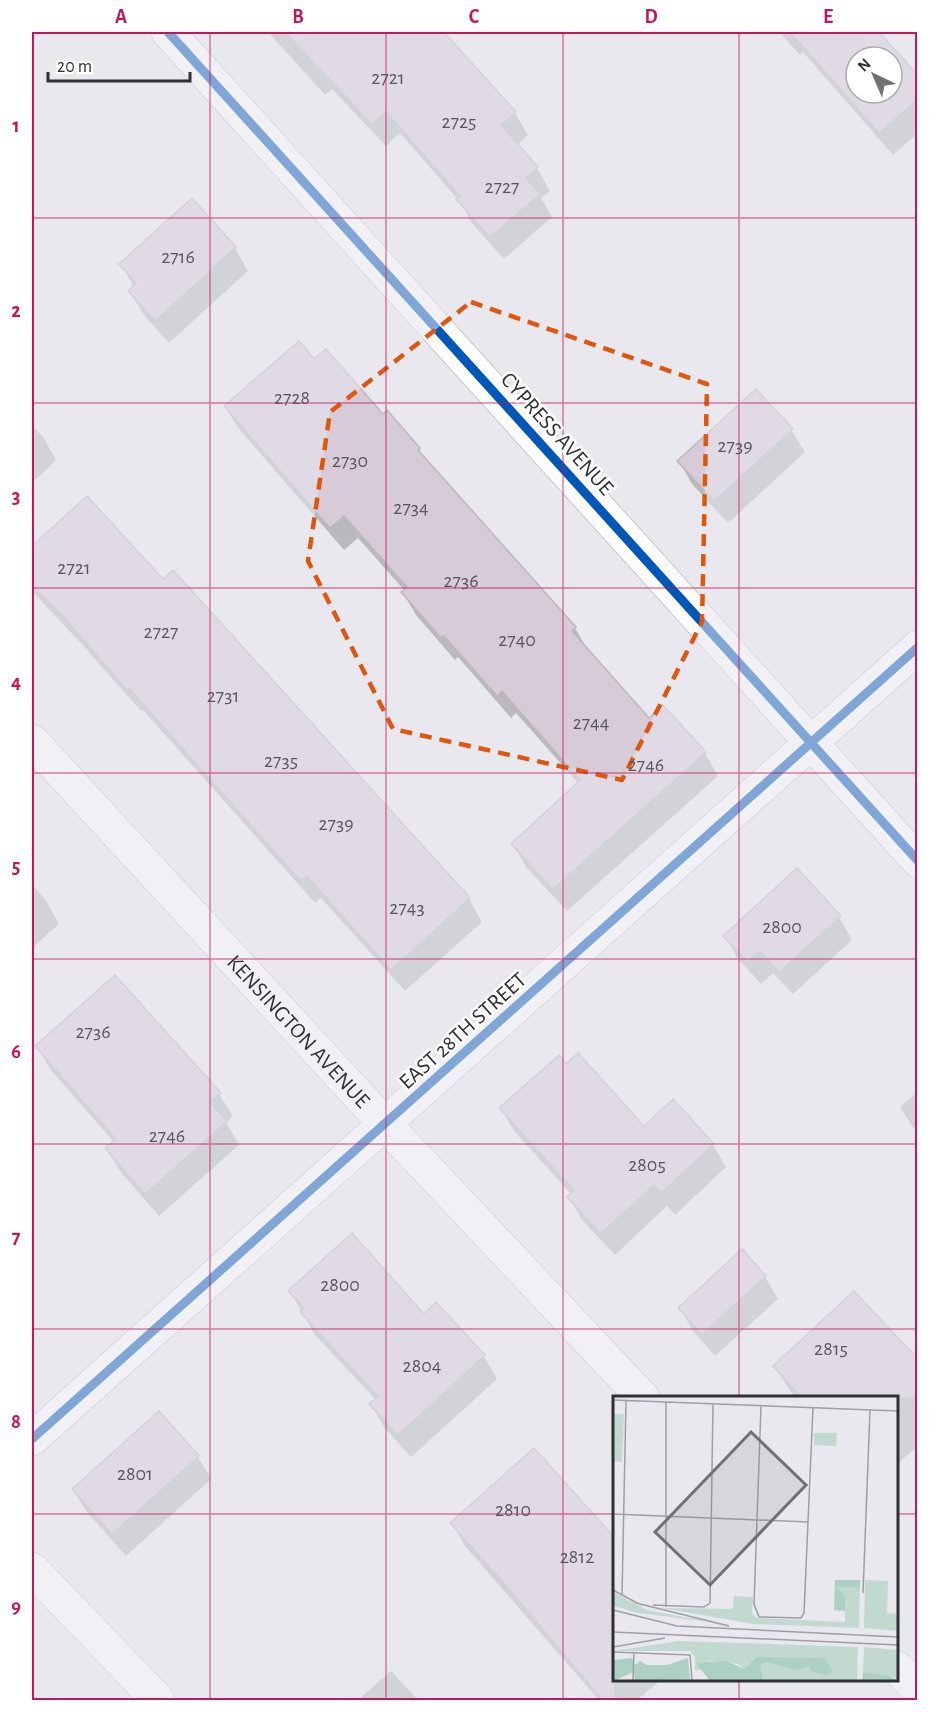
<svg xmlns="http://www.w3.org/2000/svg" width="949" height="1732" viewBox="0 0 949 1732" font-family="'Alegreya Sans',sans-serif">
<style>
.shadow{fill:#0003;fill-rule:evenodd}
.building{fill:#d6cbd6;stroke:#bbb9be;stroke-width:1.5;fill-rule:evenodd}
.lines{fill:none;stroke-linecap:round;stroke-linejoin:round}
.street-casing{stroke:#a6a6ab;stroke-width:34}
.street{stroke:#fcfcfc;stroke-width:33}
.cycleway-casing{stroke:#fff;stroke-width:13}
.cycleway{stroke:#0057b8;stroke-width:9}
.marked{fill:none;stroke:#df570e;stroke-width:4.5;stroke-dasharray:12 8;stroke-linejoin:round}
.grid{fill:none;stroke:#c2185b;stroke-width:1.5;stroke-opacity:0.55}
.labels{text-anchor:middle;stroke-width:5;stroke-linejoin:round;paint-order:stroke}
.number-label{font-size:20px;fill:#59565c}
.street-label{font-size:22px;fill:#2f2f34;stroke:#fff}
.inset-road{fill:none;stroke:#9e9ea4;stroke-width:1.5}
.view{fill:#707075;fill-opacity:0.15;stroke:#707075;stroke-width:3}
.inset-edge{fill:none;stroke:#2f2f34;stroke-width:3}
.neatline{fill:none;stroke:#c2185b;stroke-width:2}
.grid-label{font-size:20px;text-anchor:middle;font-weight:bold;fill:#c2185b}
</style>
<rect width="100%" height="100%" fill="#e8e8ee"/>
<path class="shadow" d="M 268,32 L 442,32 L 515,113 L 528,135 L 517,145 L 537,168 L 550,191 L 541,198 L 552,217 L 504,259 L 471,222 L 461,203 L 400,133 L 386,146 L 332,89 L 325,95 Z
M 779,32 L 877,32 L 918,77 L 918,133 L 893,155 L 803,52 L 800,55 ZM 856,57 L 892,57 L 892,93 L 856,93 Z
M 192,200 L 235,248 L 248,271 L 169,343 L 143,314 L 130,291 L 134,287 L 121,264 Z
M 314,361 L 383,416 L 387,413 L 419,449 L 426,462 L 575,628 L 588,650 L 648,720 L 705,753 L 718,776 L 567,911 L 526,867 L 513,844 L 579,784 L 516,713 L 511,718 L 458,657 L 455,660 L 416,615 L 403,593 L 405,591 L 358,538 L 344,550 L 239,429 L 225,407 Z
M 32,425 L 43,437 L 56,460 L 32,483 Z
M 791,430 L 805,452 L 728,523 L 692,484 L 679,461 Z
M 87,498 L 469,899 L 482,922 L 405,991 L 321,898 L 315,903 L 143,710 L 141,711 L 78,640 L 32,591 L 32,548 Z
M 32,884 L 46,901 L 59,924 L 32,948 Z
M 839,917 L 852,940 L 793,994 L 773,973 L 761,984 L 738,959 L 725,936 Z
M 37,1046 L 219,1094 L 233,1116 L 226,1122 L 239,1145 L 159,1216 L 120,1171 L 107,1149 L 114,1142 L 50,1069 Z
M 566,1066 L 644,1128 L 713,1145 L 726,1167 L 675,1215 L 667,1206 L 615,1255 L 582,1220 L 569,1197 L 572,1195 L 514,1131 L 501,1109 Z
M 918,1091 L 918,1135 L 900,1107 Z
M 765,1277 L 778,1299 L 715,1356 L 693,1331 L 680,1308 Z
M 290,1291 L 424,1316 L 484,1356 L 497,1379 L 411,1457 L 384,1427 L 371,1404 L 376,1400 L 315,1335 Z
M 918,1360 L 918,1446 L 896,1465 L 896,1398 L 795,1398 L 774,1366 Z
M 198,1457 L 211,1479 L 126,1556 L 87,1512 L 73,1490 Z
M 452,1523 L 614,1680 L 661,1680 L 637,1700 L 599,1700 L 465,1546 Z
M 391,1671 L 418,1700 L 358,1700 Z"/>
<path class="building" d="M 285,32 L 444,32 L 516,112 L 501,125 L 538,167 L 526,178 L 540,194 L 490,237 L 456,199 L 460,196 L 386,112 L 372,124 Z
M 790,32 L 879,32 L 918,75 L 918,99 L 879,133 ZM 856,57 L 892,57 L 892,93 L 856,93 Z
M 192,198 L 236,247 L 155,321 L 128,291 L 136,283 L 119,264 Z
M 299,341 L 314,359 L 326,349 L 383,414 L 387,410 L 420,448 L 418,450 L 576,627 L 572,631 L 649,718 L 663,705 L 706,752 L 553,889 L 511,844 L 580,780 L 502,691 L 497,696 L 444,636 L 441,638 L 401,592 L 407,587 L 344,516 L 330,528 L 224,406 Z
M 756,389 L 793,429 L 714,501 L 677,461 Z
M 87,496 L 163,579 L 173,570 L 470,898 L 391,970 L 307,876 L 301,881 L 129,688 L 127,690 L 64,617 L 32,585 L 32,546 Z
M 797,868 L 841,916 L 779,972 L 760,951 L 747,962 L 723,936 Z
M 115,975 L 221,1093 L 210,1102 L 227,1121 L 145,1194 L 105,1148 L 116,1139 L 35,1046 Z
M 578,1053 L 644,1126 L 673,1099 L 714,1144 L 661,1193 L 654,1185 L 601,1233 L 567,1197 L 574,1190 L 499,1108 L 559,1055 L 566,1064 Z
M 352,1233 L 424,1314 L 436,1302 L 485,1355 L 398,1435 L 369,1404 L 378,1396 L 300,1312 L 304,1308 L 288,1291 Z
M 742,1249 L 766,1276 L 702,1334 L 678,1308 Z
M 854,1291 L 918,1359 L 918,1398 L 802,1398 L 773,1366 Z
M 159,1411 L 199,1456 L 112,1534 L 72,1489 Z
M 534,1448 L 615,1538 L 615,1701 L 603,1701 L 506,1585 L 450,1523 Z"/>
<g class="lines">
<defs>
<g id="street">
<path d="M 168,32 L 918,861"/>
<path id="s1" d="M 32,741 L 386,1125 L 643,1398"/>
<path d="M 32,1439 L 918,647"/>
<path d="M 32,1569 L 158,1700"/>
<path d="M 896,1667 L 918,1690"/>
</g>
</defs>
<use href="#street" class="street-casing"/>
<use href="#street" class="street"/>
<defs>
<path id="cycleway" d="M 168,32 L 918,861
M 32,1439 L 918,647"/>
</defs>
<use href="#cycleway" class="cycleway-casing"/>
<use href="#cycleway" class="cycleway"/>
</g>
<path d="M0 0H949V1732H0ZM 471,302 L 707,384 L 702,622 L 622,780 L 393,729 L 308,561 L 330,412 Z" fill="#e8e8ee" fill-opacity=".55" fill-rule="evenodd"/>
<path class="marked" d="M 471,302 L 707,384 L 702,622 L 622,780 L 393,729 L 308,561 L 330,412 Z"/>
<path class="grid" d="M 210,32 L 210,1700M 386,32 L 386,1700M 563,32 L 563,1700M 739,32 L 739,1398M 32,218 L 918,218M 32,403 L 918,403M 32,588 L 918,588M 32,773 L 918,773M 32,959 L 918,959M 32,1144 L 918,1144M 32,1329 L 918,1329M 32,1514 L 614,1514M 896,1514 L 918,1514M 739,1680 L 739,1700"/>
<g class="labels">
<g class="number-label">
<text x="388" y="84">2721</text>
<text x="459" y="128">2725</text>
<text x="502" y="193">2727</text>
<text x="178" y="263">2716</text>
<text x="292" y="404">2728</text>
<text x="735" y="452">2739</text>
<text x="350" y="467">2730</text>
<text x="411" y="514">2734</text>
<text x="74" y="574">2721</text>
<text x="461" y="587">2736</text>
<text x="161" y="638">2727</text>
<text x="517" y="646">2740</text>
<text x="223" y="702">2731</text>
<text x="591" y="729">2744</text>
<text x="281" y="767">2735</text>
<text x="646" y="771">2746</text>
<text x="336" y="830">2739</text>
<text x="407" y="914">2743</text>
<text x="782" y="933">2800</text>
<text x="93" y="1038">2736</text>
<text x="167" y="1142">2746</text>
<text x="647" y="1171">2805</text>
<text x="340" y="1291">2800</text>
<text x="831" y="1355">2815</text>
<text x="422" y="1372">2804</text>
<text x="135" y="1480">2801</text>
<text x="513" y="1516">2810</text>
<text x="577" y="1563">2812</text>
</g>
<g class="street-label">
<text transform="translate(558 433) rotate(48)" y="8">CYPRESS AVENUE</text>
<text transform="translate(462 1030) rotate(-42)" y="8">EAST 28TH STREET</text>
<text dy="8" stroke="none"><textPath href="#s1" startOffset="394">KENSINGTON AVENUE</textPath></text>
</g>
</g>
<g transform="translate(613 1396)">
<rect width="285" height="285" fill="#e8e8ee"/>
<path d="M 0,18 L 11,18 L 9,66 L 0,65 ZM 201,37 L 224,37 L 223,50 L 201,49 ZM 252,184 L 275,185 L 274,217 L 285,218 L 285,235 L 251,232 ZM 227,189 L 247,191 L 246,232 L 140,228 L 49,212 L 120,213 L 121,200 L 140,201 L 139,218 L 144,222 L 232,226 L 232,200 L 224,192 ZM 0,196 L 34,214 L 102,227 L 20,216 L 0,209 ZM 67,245 L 245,251 L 244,285 L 142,285 L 136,267 L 131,273 L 125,268 L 96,265 L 89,274 L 82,274 L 82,261 L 77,255 L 0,255 ZM 251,251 L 285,254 L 285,283 L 250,276 Z" fill="#c2d9d0"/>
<path d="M 222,184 L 247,184 L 247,191 L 224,191 L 232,200 L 232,215 L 221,214 ZM 144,261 L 212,262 L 220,276 L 213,279 L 200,276 L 196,270 L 184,274 L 152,266 L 147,269 L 150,285 L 97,285 L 83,267 L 113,265 L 131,273 ZM 19,262 L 22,269 L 27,265 L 34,269 L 54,269 L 75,262 L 77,283 L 22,285 L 21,276 L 0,285 L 0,264 ZM 250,276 L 273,279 L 285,285 L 249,285 Z" fill="#acd0c2"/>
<path class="inset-road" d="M 0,4 L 285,15M 53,6 L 53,211M 148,10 L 141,208 L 146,221 L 188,222 L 191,217 L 200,12M 0,118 L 195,126M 0,194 L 24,207M 250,197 L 257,14M 9,200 L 13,5M 23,207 L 116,230M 40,209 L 91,211 L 97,207 L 100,8M 0,214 L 64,230 L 285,241M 0,236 L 285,249M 0,251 L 52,242M 0,256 L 77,259 L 79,285M 20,285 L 21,256"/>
<path class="view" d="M 138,36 L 193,89 L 97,189 L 42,136 Z"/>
<rect width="285" height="285" class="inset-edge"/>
</g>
<rect width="949" height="1732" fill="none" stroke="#ffffff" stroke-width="66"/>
<g transform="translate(874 75) rotate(316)"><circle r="28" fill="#ffffff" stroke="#acacae" stroke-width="1.5"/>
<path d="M0-4.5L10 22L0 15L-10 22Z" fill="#707075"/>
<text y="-9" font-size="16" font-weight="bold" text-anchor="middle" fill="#2f2f34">N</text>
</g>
<path d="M48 72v9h142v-9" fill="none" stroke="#2f2f34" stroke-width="3"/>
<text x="57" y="72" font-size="18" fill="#2f2f34" stroke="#ffffff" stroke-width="4.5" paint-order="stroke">20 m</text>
<rect x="33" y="33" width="883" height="1666" class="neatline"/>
<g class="grid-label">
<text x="121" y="23">A</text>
<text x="298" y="23">B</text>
<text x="474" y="23">C</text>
<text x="651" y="23">D</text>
<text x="828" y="23">E</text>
<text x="16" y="132">1</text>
<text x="16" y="317">2</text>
<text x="16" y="503">3</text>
<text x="16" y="688">4</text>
<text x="16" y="873">5</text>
<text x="16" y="1058">6</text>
<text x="16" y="1243">7</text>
<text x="16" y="1428">8</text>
<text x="16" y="1613">9</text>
</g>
</svg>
